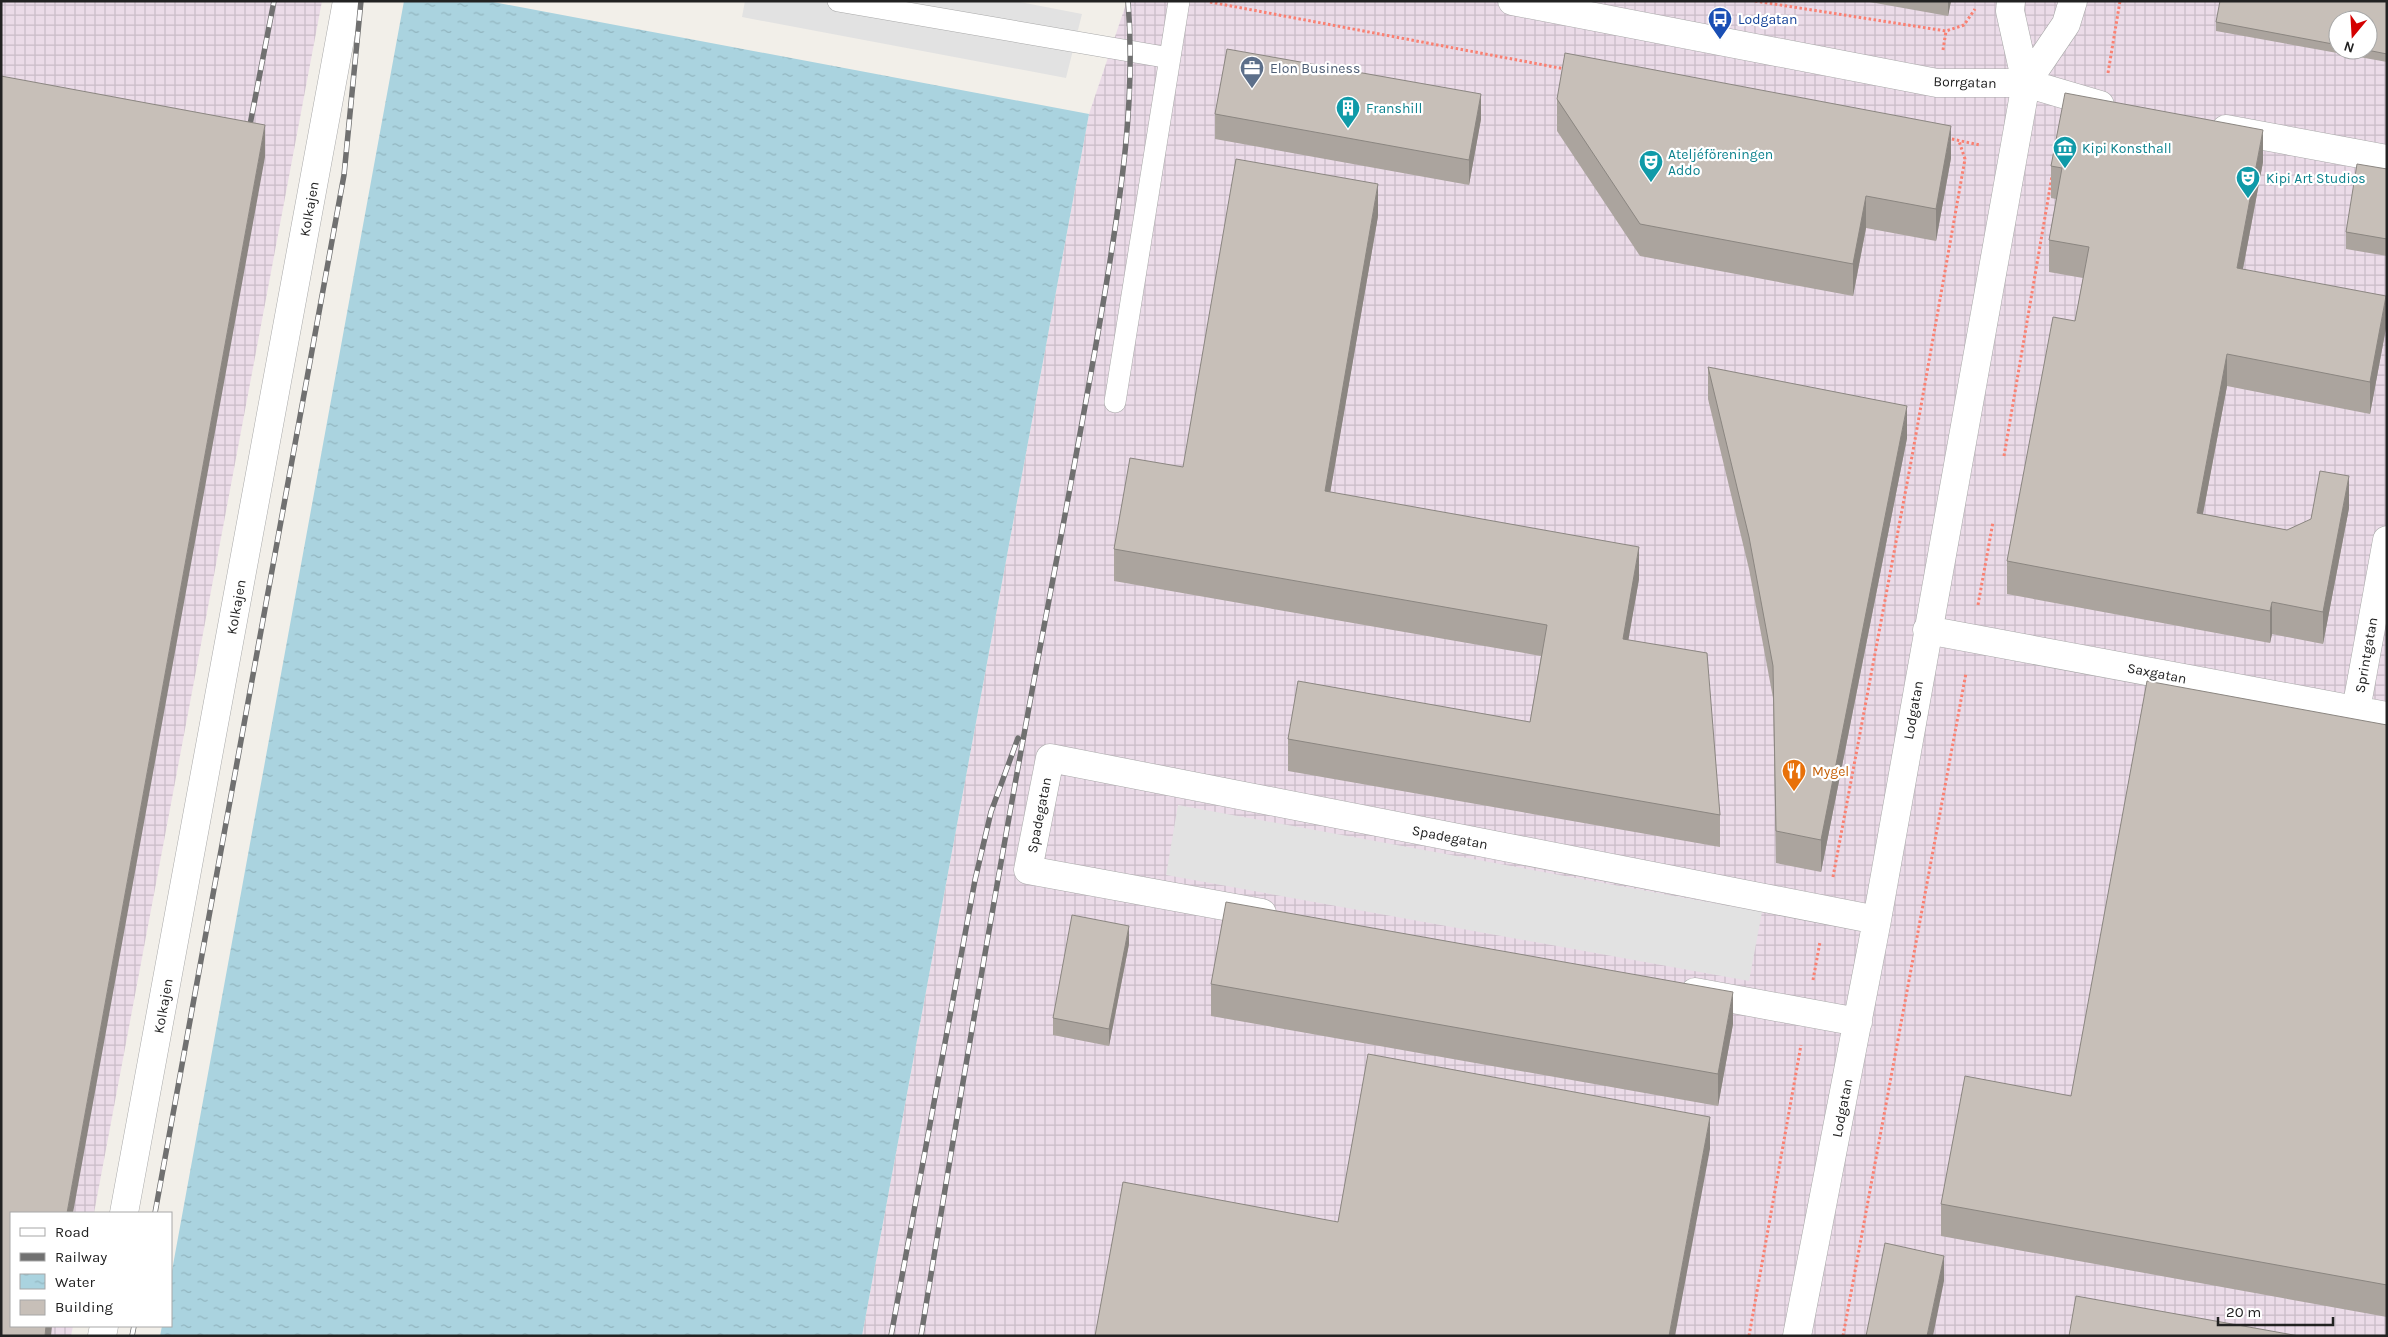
<svg xmlns="http://www.w3.org/2000/svg" width="2388" height="1337" viewBox="0 0 2388 1337" font-family="Karla,sans-serif">
<style>
.industrial{fill:url(#industrial-grid);fill-rule:evenodd}
.parking{fill:#e2e2e2}
.water{fill:url(#water-ripples)}
.lines{fill:none;stroke-linecap:round;stroke-linejoin:round}
.lane-casing{stroke:#a9a9a9;stroke-width:22}
.street-casing{stroke:#a9a9a9;stroke-width:29}
.path{stroke:#fa8072;stroke-width:3;stroke-dasharray:2.5 2.5;stroke-linecap:butt}
.lane{stroke:#fff;stroke-width:21}
.street{stroke:#fff;stroke-width:28}
.rail-casing{stroke:#707070;stroke-width:5.5}
.rail{stroke:#fff;stroke-width:4;stroke-dasharray:11;stroke-linecap:butt}
.wall{fill:#aba49e;fill-rule:evenodd}
.shaded-wall{fill:#8b8681}
.building{fill:#c7bfb8;stroke:#8b8681}
.labels{text-anchor:middle;stroke-width:4.5;stroke-linejoin:round;paint-order:stroke}
.transit-label{font-size:14px;fill:#164399;stroke:#fff;text-anchor:start}
.service-label{font-size:14px;fill:#4e5e75;stroke:#fff;text-anchor:start}
.street-label{font-size:14px;fill:#222;stroke:#fff}
.culture-label{font-size:14px;fill:#0d838f;stroke:#fff;text-anchor:start}
.food-label{font-size:14px;fill:#c56008;stroke:#fff;text-anchor:start}
</style>
<defs>
<pattern id="industrial-grid" width="8" height="8" patternUnits="userSpaceOnUse" patternTransform="scale(1.25)"><rect width="8" height="8" fill="#ebdbe8"/><path d="M0 4h8M4 0v8" fill="none" stroke="#c9bcc7"/></pattern>
<pattern id="water-ripples" width="26" height="14" patternUnits="userSpaceOnUse" patternTransform="scale(1.25)"><rect width="26" height="14" fill="#aad3df"/><path d="M2 4q2-2 4 0t4 0M15 11q2-2 4 0t4 0" fill="none" stroke="#92b5bf"/></pattern>
</defs>
<rect width="100%" height="100%" fill="#f2efe9"/>
<path class="industrial" d="M 1,1 L 322,1 L 94,1213 L 11,1213 L 11,1326 L 73,1326 L 71,1336 L 1,1336 Z
M 1127,1 L 2387,1 L 2387,1336 L 862,1336 L 1089,114 ZM 2338,20 L 2368,20 L 2368,50 L 2338,50 Z"/>
<path class="parking" d="M 745,1 L 1015,1 L 1082,14 L 1066,78 L 742,17 Z
M 1178,805 L 1762,912 L 1749,981 L 1166,875 Z"/>
<path class="water" d="M 404,1 L 488,1 L 1089,114 L 862,1336 L 160,1336 L 162,1326 L 171,1326 L 171,1276 Z"/>
<g class="lines">
<defs>
<path id="lane" d="M 838,1 L 1170,58
M 1115,402 L 1179,1"/>
<path id="street" d="M 1512,1 L 1937,83 L 2026,83 L 2100,105
M 2026,83 L 2066,24 L 2073,1
M 2226,129 L 2387,159
M 1927,630 L 2387,716
M 2356,710 L 2387,540
M 1262,913 L 1028,870 L 1050,758 L 1877,920
M 1695,992 L 1858,1022
M 124,1213 L 347,1
M 102,1336 L 104,1326
M 1797,1336 L 1877,920 L 2026,83 L 2010,11 L 2011,1"/>
</defs>
<use href="#lane" class="lane-casing"/>
<use href="#street" class="street-casing"/>
<path class="path" d="M 1755,1 L 1946,31 L 1964,25 L 1975,9
M 1210,2 L 1565,69
M 1943,50 L 1946,31
M 2108,73 L 2120,1
M 1947,138 L 1980,145
M 2004,456 L 2052,176
M 1978,605 L 1993,522
M 1833,877 L 1911,462 L 1965,159 L 1959,141
M 1813,980 L 1820,942
M 1749,1336 L 1801,1045
M 1843,1336 L 1966,673"/>
<use href="#lane" class="lane"/>
<use href="#street" class="street"/>
<defs>
<path id="rail" d="M 248,135 L 274,1
M 155,1213 L 344,175 L 361,1
M 132,1336 L 134,1326
M 891,1336 L 975,880 L 991,812 L 1018,738
M 921,1336 C 962,1083 1005,831 1053,579 C 1071,483 1089,388 1105,292 C 1121,195 1136,99 1128,1"/>
</defs>
<use href="#rail" class="rail-casing"/>
<use href="#rail" class="rail"/>
</g>
<path class="wall" d="M 1864,1 L 1951,1 L 1948,16 Z
M 2387,1 L 2387,62 L 2216,31 L 2216,22 ZM 2338,20 L 2368,50 L 2338,50 Z
M 1557,99 L 1951,158 L 1936,241 L 1866,228 L 1853,296 L 1640,256 L 1557,131 Z
M 1215,114 L 1481,119 L 1469,185 L 1215,139 Z
M 2263,162 L 2243,269 L 2386,328 L 2370,414 L 2227,386 L 2203,514 L 2287,530 L 2349,508 L 2323,644 L 2272,634 L 2270,643 L 2007,594 L 2007,561 L 2075,321 L 2083,278 L 2049,272 L 2049,240 L 2056,199 L 2051,198 L 2051,166 Z
M 2387,169 L 2387,256 L 2346,249 L 2346,232 Z
M 1378,216 L 1330,492 L 1639,579 L 1628,640 L 1720,815 L 1720,847 L 1288,771 L 1288,739 L 1530,722 L 1541,656 L 1114,581 L 1114,549 L 1183,467 Z
M 1708,367 L 1907,438 L 1821,872 L 1776,863 L 1773,698 L 1749,569 L 1708,399 Z
M 2387,725 L 2387,1317 L 1941,1236 L 1941,1204 L 2071,1096 Z
M 1129,944 L 1109,1046 L 1053,1035 L 1053,1018 Z
M 1211,984 L 1733,1024 L 1718,1106 L 1211,1016 Z"/>
<path class="shaded-wall" d="M 1948,1 L 1951,1 L 1948,16 Z
M 1481,94 L 1481,119 L 1469,185 L 1469,160 Z
M 265,125 L 265,157 L 73,1213 L 67,1213 Z
M 1951,126 L 1951,158 L 1936,241 L 1936,209 Z
M 2263,130 L 2263,162 L 2237,300 L 2237,268 Z
M 1378,184 L 1378,216 L 1325,523 L 1325,491 Z
M 1866,196 L 1866,228 L 1853,296 L 1853,264 Z
M 2386,296 L 2386,328 L 2370,414 L 2370,382 Z
M 2227,354 L 2227,386 L 2197,545 L 2197,513 Z
M 1907,406 L 1907,438 L 1821,872 L 1821,840 Z
M 2349,476 L 2349,508 L 2323,644 L 2323,612 Z
M 1639,547 L 1639,579 L 1623,671 L 1623,639 Z
M 2272,602 L 2272,634 L 2270,643 L 2270,611 Z
M 1129,926 L 1129,944 L 1109,1046 L 1109,1029 Z
M 1733,992 L 1733,1024 L 1718,1106 L 1718,1074 Z
M 1710,1117 L 1710,1149 L 1675,1336 L 1669,1336 Z
M 1944,1256 L 1944,1281 L 1933,1336 L 1927,1336 Z
M 46,1326 L 52,1326 L 51,1336 L 45,1336 Z"/>
<path class="building" d="M 2220,1 L 2387,1 L 2387,54 L 2367,50 L 2368,20 L 2338,20 L 2338,45 L 2216,22 Z
M 1227,49 L 1481,94 L 1469,160 L 1215,114 Z
M 1565,53 L 1951,126 L 1936,209 L 1866,196 L 1853,264 L 1640,224 L 1557,99 Z
M 1,76 L 265,125 L 67,1213 L 11,1213 L 11,1326 L 46,1326 L 45,1336 L 1,1336 Z
M 2065,93 L 2263,130 L 2237,268 L 2386,296 L 2370,382 L 2227,354 L 2197,513 L 2287,530 L 2311,519 L 2320,471 L 2349,476 L 2323,612 L 2272,602 L 2270,611 L 2007,561 L 2053,317 L 2075,321 L 2089,247 L 2049,240 L 2062,168 L 2051,166 Z
M 1236,159 L 1378,184 L 1325,491 L 1639,547 L 1623,639 L 1707,653 L 1720,815 L 1288,739 L 1298,681 L 1530,722 L 1547,625 L 1114,549 L 1130,458 L 1183,467 Z
M 2357,164 L 2387,169 L 2387,239 L 2346,232 Z
M 1708,367 L 1907,406 L 1821,840 L 1776,831 L 1773,666 L 1749,537 Z
M 2147,681 L 2387,725 L 2387,1285 L 1941,1204 L 1965,1076 L 2071,1096 Z
M 1226,902 L 1733,992 L 1718,1074 L 1211,984 Z
M 1072,915 L 1129,926 L 1109,1029 L 1053,1018 Z
M 1368,1054 L 1710,1117 L 1669,1336 L 1095,1336 L 1123,1182 L 1338,1222 Z
M 1885,1243 L 1944,1256 L 1927,1336 L 1866,1336 Z
M 2076,1296 L 2299,1336 L 2069,1336 Z"/>
<defs>
<symbol id="bus-pin" viewBox="-11 -11 22 30"><path d="M0 17L-7.5 6A9.5 9.5 0 1 1 7.5 6Z" fill="#1a4fb4" stroke="#fff"/><path d="M-5-6H5V4H4V6H2V4H-2V6H-4V4H-5ZM-3.5-4V0h7V-4ZM-3.5 1.2v1.5H-2V1.2ZM2 1.2v1.5H3.5V1.2Z" fill="#fff"/></symbol>
<symbol id="office-pin" viewBox="-11 -11 22 30"><path d="M0 17L-7.5 6A9.5 9.5 0 1 1 7.5 6Z" fill="#5c6f8a" stroke="#fff"/><path d="M-6-3h4V-5.5h4V-3h4V5H-6ZM-1-4.5V-3h2v-1.5ZM-6 0V1H6V0Z" fill="#fff"/></symbol>
<symbol id="building-pin" viewBox="-11 -11 22 30"><path d="M0 17L-7.5 6A9.5 9.5 0 1 1 7.5 6Z" fill="#0f9aa8" stroke="#fff"/><path d="M-4-6H4V6H1V3H-1V6H-4ZM-2.5-4.3h1.7v1.8h-1.7ZM.8-4.3h1.7v1.8H.8ZM-2.5-1h1.7V.8h-1.7ZM.8-1h1.7V.8H.8Z" fill="#fff"/></symbol>
<symbol id="museum-pin" viewBox="-11 -11 22 30"><path d="M0 17L-7.5 6A9.5 9.5 0 1 1 7.5 6Z" fill="#0f9aa8" stroke="#fff"/><path d="M0-6L6-3V-2H-6V-3ZM-5-1h2V3h-2ZM-1-1h2V3h-2ZM3-1h2V3H3ZM-6 4H6V6H-6Z" fill="#fff"/></symbol>
<symbol id="theatre-pin" viewBox="-11 -11 22 30"><path d="M0 17L-7.5 6A9.5 9.5 0 1 1 7.5 6Z" fill="#0f9aa8" stroke="#fff"/><path d="M-5-5.5Q0-4 5-5.5V0Q5 5 0 6Q-5 5-5 0ZM-3.3-2.5H-1v1.5H-3.3ZM1-2.5H3.3v1.5H1ZM-2.8 1Q0 5.5 2.8 1Z" fill="#fff"/></symbol>
<symbol id="restaurant-pin" viewBox="-11 -11 22 30"><path d="M0 17L-7.5 6A9.5 9.5 0 1 1 7.5 6Z" fill="#e8710a" stroke="#fff"/><path d="M-5-6h1v4h1v-4h1v4h1v-4h1v5L-1.5 .5V6h-2V.5L-5-1ZM5-6V6H3V1.5H1.5Q1.5-4 5-6Z" fill="#fff"/></symbol>
</defs>
<g fill-rule="evenodd">
<use href="#bus-pin" x="1706" y="5" width="28" height="38"/>
<use href="#office-pin" x="1238" y="54" width="28" height="38"/>
<use href="#building-pin" x="1334" y="94" width="28" height="38"/>
<use href="#museum-pin" x="2051" y="134" width="28" height="38"/>
<use href="#theatre-pin" x="1637" y="148" width="28" height="38"/>
<use href="#theatre-pin" x="2234" y="164" width="28" height="38"/>
<use href="#restaurant-pin" x="1780" y="757" width="28" height="38"/>
</g>
<g class="labels">
<g class="transit-label">
<text x="1738" y="24">Lodgatan</text>
</g>
<g class="service-label">
<text x="1270" y="73">Elon Business</text>
</g>
<g class="street-label">
<text transform="translate(1965 82) rotate(2)" y="5">Borrgatan</text>
<text transform="translate(309 209) rotate(-80)" y="5">Kolkajen</text>
<text transform="translate(236 607) rotate(-80)" y="5">Kolkajen</text>
<text transform="translate(2366 655) rotate(-80)" y="5">Sprintgatan</text>
<text transform="translate(2157 673) rotate(11)" y="5">Saxgatan</text>
<text transform="translate(1913 710) rotate(-80)" y="5">Lodgatan</text>
<text transform="translate(1039 815) rotate(-79)" y="5">Spadegatan</text>
<text transform="translate(1450 837) rotate(11)" y="5">Spadegatan</text>
<text transform="translate(163 1006) rotate(-80)" y="5">Kolkajen</text>
<text transform="translate(1842 1108) rotate(-79)" y="5">Lodgatan</text>
</g>
<g class="culture-label">
<text x="1366" y="113">Franshill</text>
<text x="2082" y="153">Kipi Konsthall</text>
<text x="1668" y="159">Ateljéföreningen<tspan x="1668" dy="16">Addo</tspan></text>
<text x="2266" y="183">Kipi Art Studios</text>
</g>
<g class="food-label">
<text x="1812" y="776">Mygel</text>
</g>
</g>
<rect width="2388" height="1337" fill="none" stroke="#222222" stroke-width="5"/>
<rect x="10" y="1212" width="162" height="115" fill="#ffffff" stroke="#a7a7a7"/>
<rect x="20" y="1228" width="25" height="8" fill="#ffffff" stroke="#a7a7a7"/>
<text x="55" y="1237" font-size="15" fill="#222222">Road</text>
<rect x="20" y="1253" width="25" height="8" fill="#707070" stroke="#a7a7a7"/>
<text x="55" y="1262" font-size="15" fill="#222222">Railway</text>
<rect x="20" y="1274" width="25" height="15" fill="url(#water-ripples)" stroke="#a7a7a7"/>
<text x="55" y="1287" font-size="15" fill="#222222">Water</text>
<rect x="20" y="1300" width="25" height="15" fill="#c7bfb8" stroke="#a7a7a7"/>
<text x="55" y="1312" font-size="15" fill="#222222">Building</text>
<g transform="translate(2353 35) rotate(198)"><circle r="24" fill="#ffffff" stroke="#a7a7a7"/>
<path d="M0-4L9 19L0 12L-9 19Z" fill="#d40000"/>
<text y="-8" font-size="14" font-weight="bold" text-anchor="middle" fill="#222222">N</text>
</g>
<path d="M2218 1317v8h115v-8" fill="none" stroke="#222222" stroke-width="2.5"/>
<text x="2226" y="1317" font-size="15" fill="#222222" stroke="#ffffff" stroke-width="4" paint-order="stroke">20 m</text>
</svg>
